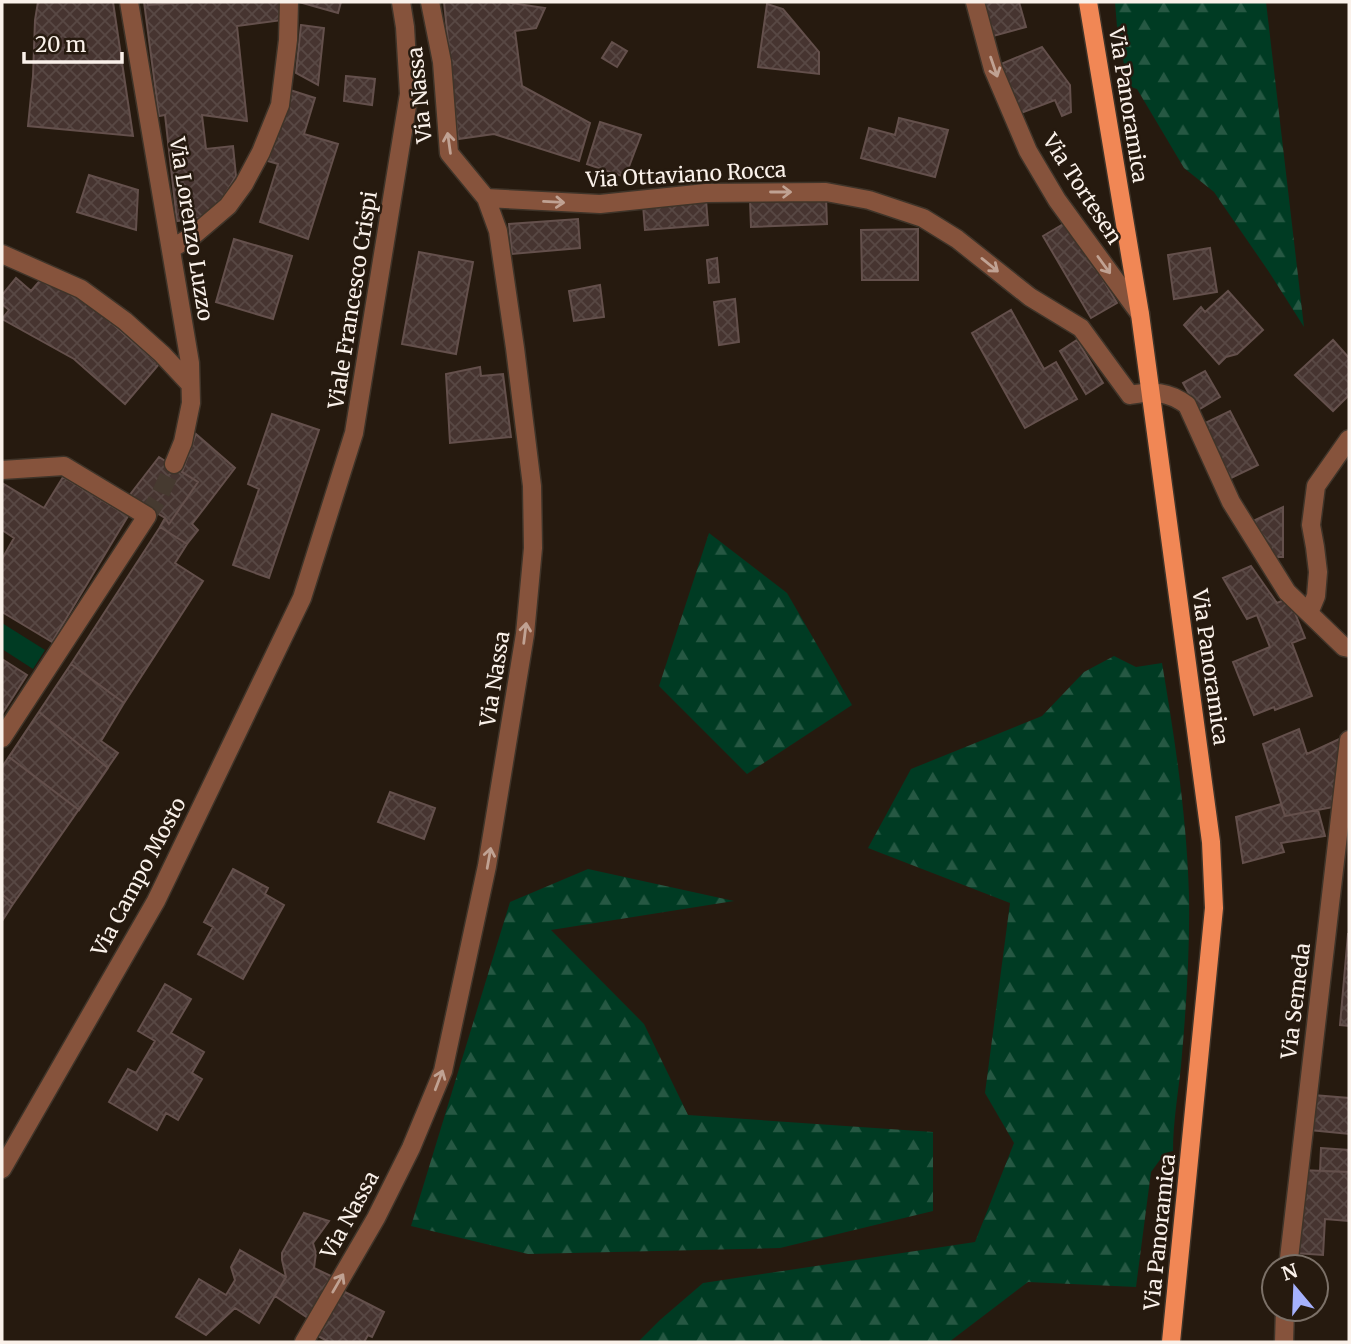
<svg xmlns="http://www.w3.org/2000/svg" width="1351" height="1344" viewBox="0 0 1351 1344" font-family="Merriweather,serif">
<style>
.grass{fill:#003b23}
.forest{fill:url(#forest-firs)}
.building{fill:url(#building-cross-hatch);stroke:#64504c;stroke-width:2}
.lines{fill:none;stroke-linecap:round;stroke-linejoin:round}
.minor-tunnel{stroke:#463a30;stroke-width:18;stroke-dasharray:18 9;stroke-linecap:butt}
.minor-casing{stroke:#3f3429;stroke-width:21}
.major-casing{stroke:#3f3429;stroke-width:21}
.minor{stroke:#86533c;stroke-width:18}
.major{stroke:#f18755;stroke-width:18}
.oneway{stroke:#c0a293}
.labels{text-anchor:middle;stroke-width:5;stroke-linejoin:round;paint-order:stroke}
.street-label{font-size:21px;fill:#faf1ea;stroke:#261a0f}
</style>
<defs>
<pattern id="forest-firs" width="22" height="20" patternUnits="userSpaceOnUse" patternTransform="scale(1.75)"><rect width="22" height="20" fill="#003b23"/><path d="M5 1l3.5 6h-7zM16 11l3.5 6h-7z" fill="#265843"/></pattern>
<pattern id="building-cross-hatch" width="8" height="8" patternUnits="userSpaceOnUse" patternTransform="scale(1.75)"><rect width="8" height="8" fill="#463430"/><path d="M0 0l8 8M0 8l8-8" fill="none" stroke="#584844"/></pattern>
</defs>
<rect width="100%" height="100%" fill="#261a0f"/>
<path class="grass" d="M 2,623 L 45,650 L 33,669 L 2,649 Z"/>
<path class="forest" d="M 1115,2 L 1266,2 L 1304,327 L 1269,272 L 1214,192 L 1184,168 L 1137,89 L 1128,86 L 1117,27 Z
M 709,533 L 787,593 L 852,705 L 747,774 L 659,686 Z
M 1114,656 L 1136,667 L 1162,663 C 1175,740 1187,818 1189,896 C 1190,952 1186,1010 1181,1066 C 1178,1094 1173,1123 1173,1151 L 1165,1153 L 1151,1172 L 1136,1287 L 1028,1282 L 949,1342 L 638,1342 L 660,1320 L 703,1283 L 975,1242 L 1014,1143 L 985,1093 L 1010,903 L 868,848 L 911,769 L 1042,716 L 1084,672 Z
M 588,869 L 734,901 L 551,930 L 644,1024 L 688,1115 L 933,1132 L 933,1211 L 780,1248 L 528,1254 L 411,1226 L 510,902 Z"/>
<path class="building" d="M 38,2 L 113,2 L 133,136 L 28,126 L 33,76 L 35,20 Z
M 144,2 L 281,2 L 283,20 L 237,26 L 247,121 L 202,115 L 206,149 L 233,146 L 236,176 L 212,216 L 177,221 L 165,115 L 159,116 Z
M 147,2 L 192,2 L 148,5 Z
M 299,2 L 341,2 L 338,13 Z
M 444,2 L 504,2 L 545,8 L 536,28 L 515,31 L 522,86 L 590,123 L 579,161 L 494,134 L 458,139 Z
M 984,2 L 1019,2 L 1026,27 L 993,36 Z
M 767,4 L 783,9 L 819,52 L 819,74 L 758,67 Z
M 301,25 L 324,28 L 318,85 L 296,73 Z
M 612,42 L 627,51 L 617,67 L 602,58 Z
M 1042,47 L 1070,85 L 1071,112 L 1062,116 L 1055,100 L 1021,113 L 1001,64 Z
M 346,76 L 375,79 L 372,105 L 344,101 Z
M 290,90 L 315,98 L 304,134 L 338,144 L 308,239 L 260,222 L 278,164 L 268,161 Z
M 899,118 L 948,130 L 935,177 L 861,158 L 869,128 L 895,135 Z
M 600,122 L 641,135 L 625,177 L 587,164 Z
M 89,175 L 138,190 L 136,230 L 77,212 Z
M 826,197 L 827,224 L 751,227 L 750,200 Z
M 706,200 L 708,225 L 645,230 L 643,205 Z
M 578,219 L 580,248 L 512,254 L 509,224 Z
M 1065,223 L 1089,256 L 1117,303 L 1091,318 L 1043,236 Z
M 918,229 L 918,280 L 862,280 L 861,230 Z
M 234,239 L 292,256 L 273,319 L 216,302 Z
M 1210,248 L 1217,292 L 1174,299 L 1168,255 Z
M 419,252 L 473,262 L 456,354 L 402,344 Z
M 717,258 L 719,282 L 709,283 L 707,260 Z
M 43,277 L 95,309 L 159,364 L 125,404 L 74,359 L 2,319 L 9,310 L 2,304 L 2,295 L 16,278 L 31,291 Z
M 600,285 L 604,317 L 574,321 L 569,291 Z
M 1228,291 L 1263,330 L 1237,354 L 1226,357 L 1219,364 L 1184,325 L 1201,307 L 1205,312 Z
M 735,299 L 739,342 L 719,345 L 714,302 Z
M 1011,310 L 1044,369 L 1056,362 L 1077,399 L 1025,428 L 972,333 Z
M 1077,340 L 1103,383 L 1086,394 L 1060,351 Z
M 1333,340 L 1349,358 L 1349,395 L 1333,411 L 1295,375 Z
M 480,367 L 481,376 L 503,374 L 511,437 L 450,443 L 446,374 Z
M 1205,371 L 1220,397 L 1198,410 L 1183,383 Z
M 1230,411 L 1258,465 L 1225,481 L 1197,427 Z
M 272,414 L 319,430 L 269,578 L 233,565 L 259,489 L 248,484 Z
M 196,434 L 235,468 L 192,524 L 198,530 L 187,544 L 160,527 L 165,518 L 169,524 L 198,482 L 182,472 Z
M 159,457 L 198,482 L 169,524 L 165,518 L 129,496 Z
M 63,477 L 128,516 L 52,642 L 2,612 L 2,559 L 14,538 L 2,530 L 2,483 L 44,508 Z
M 1283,507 L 1283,557 L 1267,557 L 1251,522 Z
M 160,527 L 187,544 L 175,563 L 203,581 L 124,703 L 71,664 Z
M 1251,566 L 1277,603 L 1289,598 L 1305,638 L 1292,643 L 1312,696 L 1275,710 L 1274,707 L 1254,715 L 1233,662 L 1270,647 L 1257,615 L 1247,619 L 1223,578 Z
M 2,659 L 27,675 L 2,714 Z
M 71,664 L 124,703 L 101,741 L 118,753 L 13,904 L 2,894 L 2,767 Z
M 39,712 L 108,768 L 79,810 L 9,757 Z
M 1299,729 L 1307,754 L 1348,735 L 1339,806 L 1285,816 L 1263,744 Z
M 390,792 L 435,808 L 424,839 L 378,822 Z
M 1281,804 L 1285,816 L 1318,810 L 1325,836 L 1281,843 L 1284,852 L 1243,863 L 1236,817 Z
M 233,869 L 268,888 L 265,894 L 284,905 L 243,979 L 198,954 L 213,927 L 204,922 Z
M 2,894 L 13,904 L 2,921 Z
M 2,894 L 13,904 L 2,921 Z
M 1348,934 L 1349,934 L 1349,1026 L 1340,1025 Z
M 165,984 L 191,999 L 171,1033 L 204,1052 L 192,1073 L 202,1079 L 178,1120 L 166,1113 L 157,1130 L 109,1102 L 128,1069 L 136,1073 L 155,1041 L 138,1031 Z
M 1313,1095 L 1349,1098 L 1349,1134 L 1310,1130 Z
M 1321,1148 L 1349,1150 L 1349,1172 L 1320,1171 Z
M 1300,1170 L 1349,1172 L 1348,1221 L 1325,1219 L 1323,1255 L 1295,1253 Z
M 304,1213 L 329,1221 L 313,1243 L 316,1253 L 314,1268 L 333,1277 L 308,1318 L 275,1296 L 286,1277 L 282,1260 L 282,1253 Z
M 240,1250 L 286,1277 L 259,1323 L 235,1308 L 206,1335 L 176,1317 L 199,1279 L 226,1295 L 235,1280 L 231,1267 Z
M 341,1290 L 384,1312 L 372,1337 L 368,1335 L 364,1342 L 329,1342 L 318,1336 Z"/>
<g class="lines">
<path class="minor-tunnel" d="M 147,516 L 159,497 L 174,464"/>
<defs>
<path id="minor" d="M 129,2 L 190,363 L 191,403 L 183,442 L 174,464
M 975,2 L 993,69 L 1028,151 L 1057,200 L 1140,314
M 486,198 L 600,204 L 706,193 L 826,192 L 869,200 L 923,218 L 957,239 L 1030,297 L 1081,328 L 1130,395 C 1152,391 1168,391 1187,405 L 1231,502 L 1287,592 L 1344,647 L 1349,648
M 171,249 L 194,235 L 228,206 L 244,184 L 261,152 L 280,105 L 288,40 L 289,2
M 2,254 L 81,289 L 125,321 L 162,354 L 190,384
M 2,470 L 64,466 L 147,516 L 2,738
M 1309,613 L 1316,596 L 1318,572 L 1315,547 L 1311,525 L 1316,486 L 1349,439
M 2,1169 L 156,901 L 302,598 L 354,433 L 409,94 L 405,27 L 401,2
M 1288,1267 L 1349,740
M 304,1342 L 376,1218 L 411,1148 L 443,1071 L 487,866 L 525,634 L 533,548 L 532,486 L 515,348 L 498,231 L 486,198 L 449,153 L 442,62 L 430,2
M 1284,1342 L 1285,1309"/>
<path id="major" d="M 1088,2 L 1140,314 L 1211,842 L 1214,908 L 1171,1342"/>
</defs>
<use href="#minor" class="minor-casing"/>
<use href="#major" class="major-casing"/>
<use href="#minor" class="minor"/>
<use href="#major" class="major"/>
</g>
<defs><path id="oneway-shaft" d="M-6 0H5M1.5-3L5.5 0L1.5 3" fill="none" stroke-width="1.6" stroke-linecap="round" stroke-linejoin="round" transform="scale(1.75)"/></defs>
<g class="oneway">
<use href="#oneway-shaft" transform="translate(994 67) rotate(71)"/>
<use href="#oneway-shaft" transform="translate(449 143) rotate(-98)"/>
<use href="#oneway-shaft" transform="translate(781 192)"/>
<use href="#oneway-shaft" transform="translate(554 202) rotate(3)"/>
<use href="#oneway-shaft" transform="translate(990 265) rotate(39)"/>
<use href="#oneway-shaft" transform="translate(1104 265) rotate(54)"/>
<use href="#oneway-shaft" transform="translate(525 633) rotate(-83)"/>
<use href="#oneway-shaft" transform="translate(489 858) rotate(-80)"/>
<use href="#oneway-shaft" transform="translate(439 1080) rotate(-69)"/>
<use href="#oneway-shaft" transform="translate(338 1283) rotate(-60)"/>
</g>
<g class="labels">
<g class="street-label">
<text transform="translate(420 95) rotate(-96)" y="7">Via Nassa</text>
<text transform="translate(1128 105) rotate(81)" y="7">Via Panoramica</text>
<text transform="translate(686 175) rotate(-3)" y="7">Via Ottaviano Rocca</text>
<text transform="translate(1082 189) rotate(57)" y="7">Via Tortesen</text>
<text transform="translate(191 229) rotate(81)" y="7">Via Lorenzo Luzzo</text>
<text transform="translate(353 300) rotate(-81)" y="7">Viale Francesco Crispi</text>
<text transform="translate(1210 667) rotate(82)" y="7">Via Panoramica</text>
<text transform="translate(495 679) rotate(-81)" y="7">Via Nassa</text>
<text transform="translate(139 877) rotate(-62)" y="7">Via Campo Mosto</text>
<text transform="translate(1296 1001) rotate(-83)" y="7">Via Semeda</text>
<text transform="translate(350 1215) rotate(-61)" y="7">Via Nassa</text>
<text transform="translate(1160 1232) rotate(-84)" y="7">Via Panoramica</text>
</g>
</g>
<rect width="1351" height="1344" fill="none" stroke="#faf1ea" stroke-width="7"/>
<g transform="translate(1295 1288) rotate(341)"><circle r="33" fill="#261a0f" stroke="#7b7067" stroke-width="2"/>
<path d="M0-5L12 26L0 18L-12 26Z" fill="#a5b1fc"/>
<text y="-10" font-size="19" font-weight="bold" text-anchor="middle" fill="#faf1ea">N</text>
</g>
<path d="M24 52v10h98v-10" fill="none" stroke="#faf1ea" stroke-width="3.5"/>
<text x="35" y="52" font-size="21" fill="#faf1ea" stroke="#261a0f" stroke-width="5" paint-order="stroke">20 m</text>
</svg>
